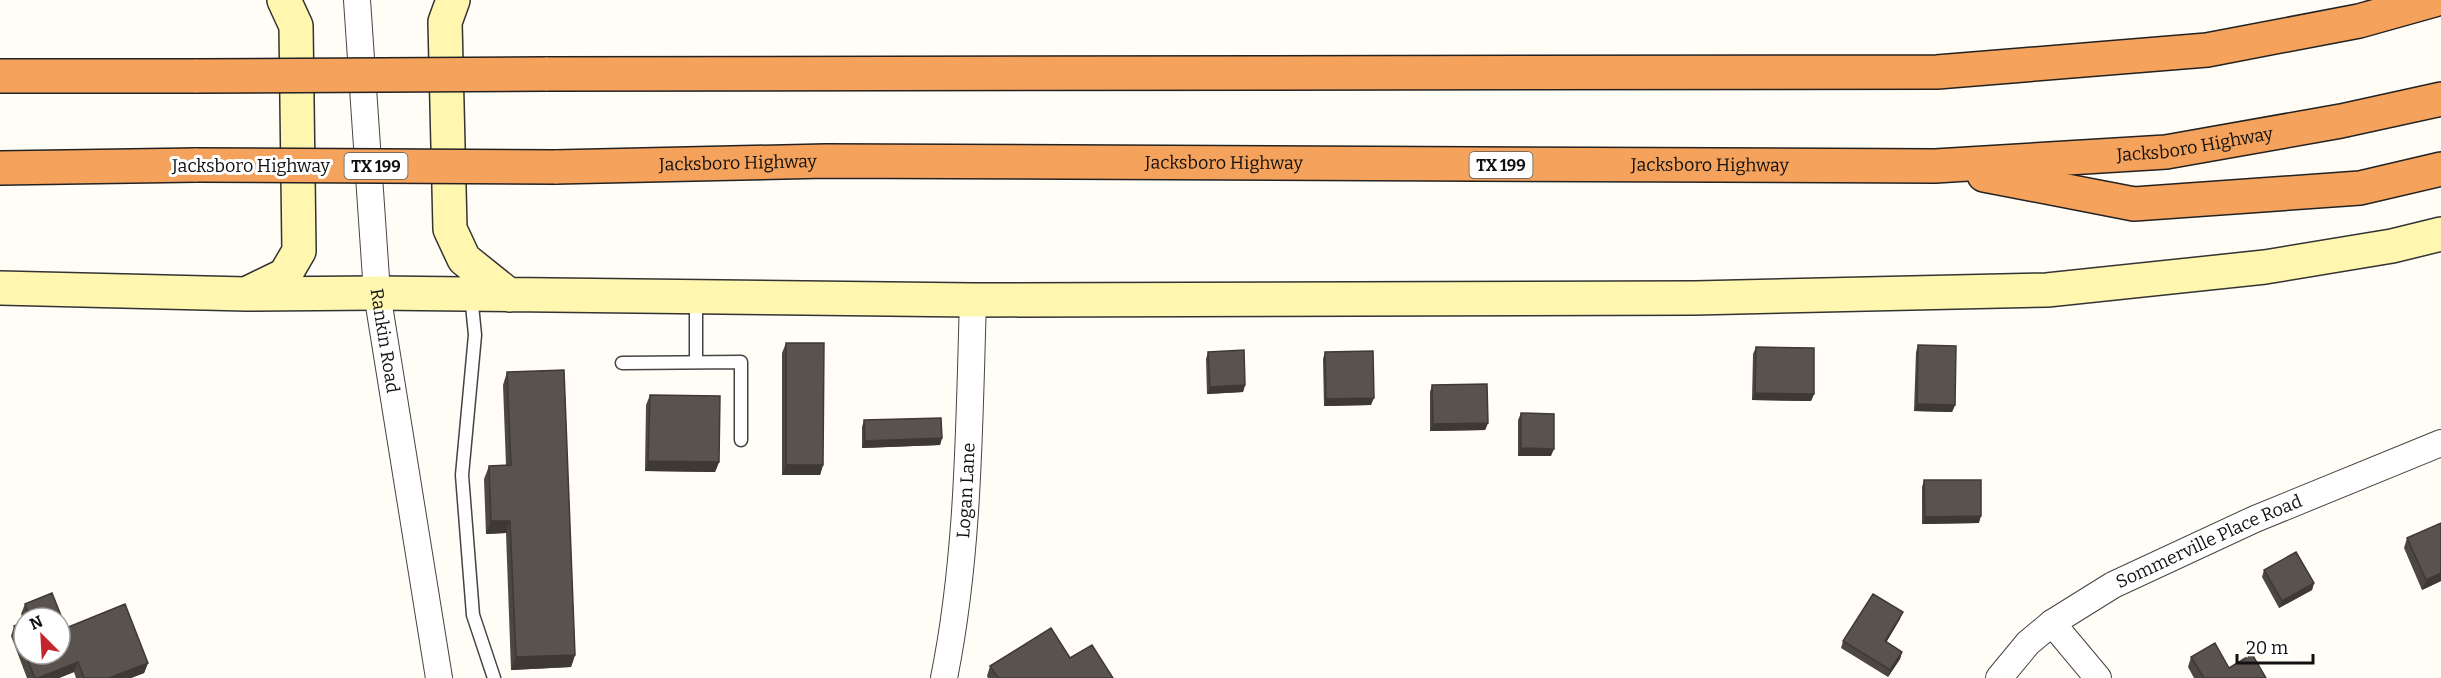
<svg xmlns="http://www.w3.org/2000/svg" width="2441" height="678" viewBox="0 0 2441 678" font-family="Bitter,serif">
<style>
.lines{fill:none;stroke-linecap:round;stroke-linejoin:round}
.lane-casing{stroke:#444;stroke-width:15}
.street-casing{stroke:#444;stroke-width:28}
.secondary-casing{stroke:#333;stroke-width:36}
.highway-casing{stroke:#222;stroke-width:36}
.lane{stroke:#fff;stroke-width:12}
.street{stroke:#fff;stroke-width:26}
.secondary{stroke:#fff6b0;stroke-width:33}
.highway{stroke:#f5a25d;stroke-width:33}
.highway-bridge-casing{stroke:#222;stroke-width:36;stroke-linecap:butt}
.highway-bridge{stroke:#f5a25d;stroke-width:33}
.wall{fill:#4d4742}
.shaded-wall{fill:#3f3936}
.building{fill:#5a524d;stroke:#3f3936;stroke-width:1.5}
.labels{text-anchor:middle;stroke-width:6;stroke-linejoin:round;paint-order:stroke}
.shield{fill:#fff;stroke:#585858;stroke-width:1.5}
.shield-label{font-size:16px;font-weight:bold;fill:#111}
.street-label{font-size:18px;fill:#111;stroke:#fff}
</style>
<rect width="100%" height="100%" fill="#fffdf5"/>
<g class="lines">
<defs>
<path id="lane" d="M 471,295 L 475,335 L 462,475 L 473,615 L 494,678
M 696,299 L 696,362
M 622,363 L 741,362 L 741,440"/>
<g id="street">
<path id="s1" d="M 357,0 L 377,293 L 439,678"/>
<path d="M 2052,623 L 2098,678"/>
<path id="s2" d="M 944,678 C 969,554 969,426 973,300"/>
<path id="s3" d="M 1999,678 L 2028,643 L 2052,623 L 2113,585 L 2255,519 L 2441,443"/>
</g>
<path id="secondary" d="M 453,0 L 445,22 L 450,229 L 464,259 L 509,295
M 0,288 L 246,294 L 377,293 L 973,300 L 1695,298 L 2047,290 L 2265,267 L 2392,246 L 2441,234
M 250,292 L 285,275 L 299,251 L 296,26 L 284,0"/>
<g id="highway">
<path d="M 545,74 L 1937,72 L 2207,50 L 2359,21 L 2434,0"/>
<path d="M 0,76 L 197,76"/>
<path id="s4" d="M 555,167 L 826,161 L 1935,166 L 2166,152 L 2341,121 L 2441,99"/>
<path d="M 0,168 L 197,165"/>
<path d="M 1984,175 L 2134,204 L 2360,188 L 2441,169"/>
</g>
</defs>
<use href="#lane" class="lane-casing"/>
<use href="#street" class="street-casing"/>
<use href="#secondary" class="secondary-casing"/>
<use href="#highway" class="highway-casing"/>
<use href="#lane" class="lane"/>
<use href="#street" class="street"/>
<use href="#secondary" class="secondary"/>
<use href="#highway" class="highway"/>
<defs>
<path id="highway-bridge" d="M 197,76 L 545,74
M 197,165 L 555,167"/>
</defs>
<use href="#highway-bridge" class="highway-bridge-casing"/>
<use href="#highway-bridge" class="highway-bridge"/>
</g>
<path class="wall" d="M 786,343 L 823,465 L 820,475 L 782,475 L 782,353 Z
M 1918,345 L 1955,405 L 1952,412 L 1914,411 L 1916,352 Z
M 1756,347 L 1814,394 L 1811,401 L 1752,400 L 1753,354 Z
M 1208,352 L 1245,385 L 1243,392 L 1207,394 L 1206,359 Z
M 1325,352 L 1371,405 L 1324,406 L 1323,359 Z
M 507,372 L 575,655 L 571,667 L 511,670 L 506,533 L 486,534 L 484,479 L 489,466 L 506,465 L 503,385 Z
M 1432,385 L 1488,423 L 1485,430 L 1430,431 L 1430,392 Z
M 650,395 L 719,462 L 715,472 L 645,471 L 646,405 Z
M 1521,413 L 1551,456 L 1518,456 L 1518,420 Z
M 864,420 L 942,438 L 940,445 L 862,448 L 862,427 Z
M 1924,480 L 1979,523 L 1922,524 L 1922,487 Z
M 2407,538 L 2441,581 L 2422,590 L 2404,548 Z
M 2264,570 L 2314,583 L 2312,590 L 2279,608 L 2262,577 Z
M 52,593 L 66,628 L 125,604 L 148,663 L 144,673 L 131,678 L 76,678 L 74,672 L 59,678 L 27,678 L 11,636 L 14,626 L 24,622 L 24,654 L 60,654 L 60,618 L 24,618 L 24,621 L 21,614 L 25,604 Z
M 1900,619 L 1886,642 L 1902,652 L 1900,659 L 1888,677 L 1841,648 L 1843,641 Z
M 2191,657 L 2229,668 L 2266,678 L 2194,678 L 2188,667 Z
M 1070,658 L 1113,678 L 988,678 L 987,676 L 990,666 Z"/>
<path class="shaded-wall" d="M 1245,385 L 1243,392 L 1207,394 L 1210,387 Z
M 1755,393 L 1814,394 L 1811,401 L 1752,400 Z
M 1374,398 L 1371,405 L 1324,406 L 1326,399 Z
M 1917,404 L 1955,405 L 1952,412 L 1914,411 Z
M 1488,423 L 1485,430 L 1430,431 L 1433,424 Z
M 942,438 L 940,445 L 862,448 L 865,441 Z
M 1521,448 L 1554,449 L 1551,456 L 1518,456 Z
M 648,461 L 719,462 L 715,472 L 645,471 Z
M 786,465 L 823,465 L 820,475 L 782,475 Z
M 1981,516 L 1979,523 L 1922,524 L 1925,517 Z
M 491,521 L 510,521 L 506,533 L 486,534 Z
M 2441,573 L 2441,581 L 2422,590 L 2426,580 Z
M 2314,583 L 2312,590 L 2279,608 L 2282,601 Z
M 1903,612 L 1900,619 L 1883,648 L 1885,641 Z
M 1902,652 L 1900,659 L 1888,677 L 1890,670 Z
M 575,655 L 571,667 L 511,670 L 516,657 Z
M 78,662 L 74,672 L 59,678 L 38,678 Z
M 148,663 L 144,673 L 131,678 L 109,678 Z"/>
<path class="building" d="M 786,343 L 824,343 L 823,465 L 786,465 Z
M 1918,345 L 1956,346 L 1955,405 L 1917,404 Z
M 1756,347 L 1814,348 L 1814,394 L 1755,393 Z
M 1244,350 L 1245,385 L 1210,387 L 1208,352 Z
M 1373,351 L 1374,398 L 1326,399 L 1325,352 Z
M 564,370 L 575,655 L 516,657 L 510,521 L 491,521 L 489,466 L 511,465 L 507,372 Z
M 1487,384 L 1488,423 L 1433,424 L 1432,385 Z
M 650,395 L 720,396 L 719,462 L 648,461 Z
M 1521,413 L 1554,414 L 1554,449 L 1521,448 Z
M 941,418 L 942,438 L 865,441 L 864,420 Z
M 1924,480 L 1981,480 L 1981,516 L 1925,517 Z
M 2441,523 L 2441,573 L 2426,580 L 2407,538 Z
M 2296,552 L 2314,583 L 2282,601 L 2264,570 Z
M 52,593 L 66,628 L 125,604 L 148,663 L 109,678 L 84,678 L 78,662 L 38,678 L 35,678 L 25,654 L 60,654 L 60,618 L 30,618 L 25,604 Z
M 1873,594 L 1903,612 L 1885,641 L 1902,652 L 1890,670 L 1843,641 Z
M 24,622 L 24,650 L 14,626 Z
M 1051,628 L 1070,658 L 1092,645 L 1113,678 L 998,678 L 990,666 Z
M 2215,643 L 2229,668 L 2252,654 L 2266,678 L 2204,678 L 2191,657 Z"/>
<g class="labels">
<g class="shield">
<rect x="1469.5" y="152" width="63" height="26" rx="4.5"/>
<rect x="344.5" y="153" width="63" height="26" rx="4.5"/>
</g>
<g class="shield-label">
<text x="1501" y="171">TX 199</text>
<text x="376" y="172">TX 199</text>
</g>
<g class="street-label">
<text dy="6" stroke="none"><textPath href="#s4" startOffset="1641">Jacksboro Highway</textPath></text>
<text dy="6" stroke="none"><textPath href="#s4" startOffset="183">Jacksboro Highway</textPath></text>
<text dy="6" stroke="none"><textPath href="#s4" startOffset="669">Jacksboro Highway</textPath></text>
<text x="251" y="172">Jacksboro Highway</text>
<text dy="6" stroke="none"><textPath href="#s4" startOffset="1155">Jacksboro Highway</textPath></text>
<text dy="6" stroke="none"><textPath href="#s1" startOffset="342">Rankin Road</textPath></text>
<text dy="6" stroke="none"><textPath href="#s2" startOffset="189">Logan Lane</textPath></text>
<text dy="6" stroke="none"><textPath href="#s3" startOffset="254">Sommerville Place Road</textPath></text>
</g>
</g>
<g transform="translate(42 636) rotate(336)"><circle r="28" fill="#ffffff" stroke="#a0a0a0" stroke-width="1.5"/>
<path d="M0-4.5L10 22L0 15L-10 22Z" fill="#c4262e"/>
<text y="-9" font-size="16" font-weight="bold" text-anchor="middle" fill="#111111">N</text>
</g>
<path d="M2237 654v9h76v-9" fill="none" stroke="#111111" stroke-width="3"/>
<text x="2246" y="654" font-size="18" fill="#111111" stroke="#ffffff" stroke-width="4.5" paint-order="stroke">20 m</text>
</svg>
